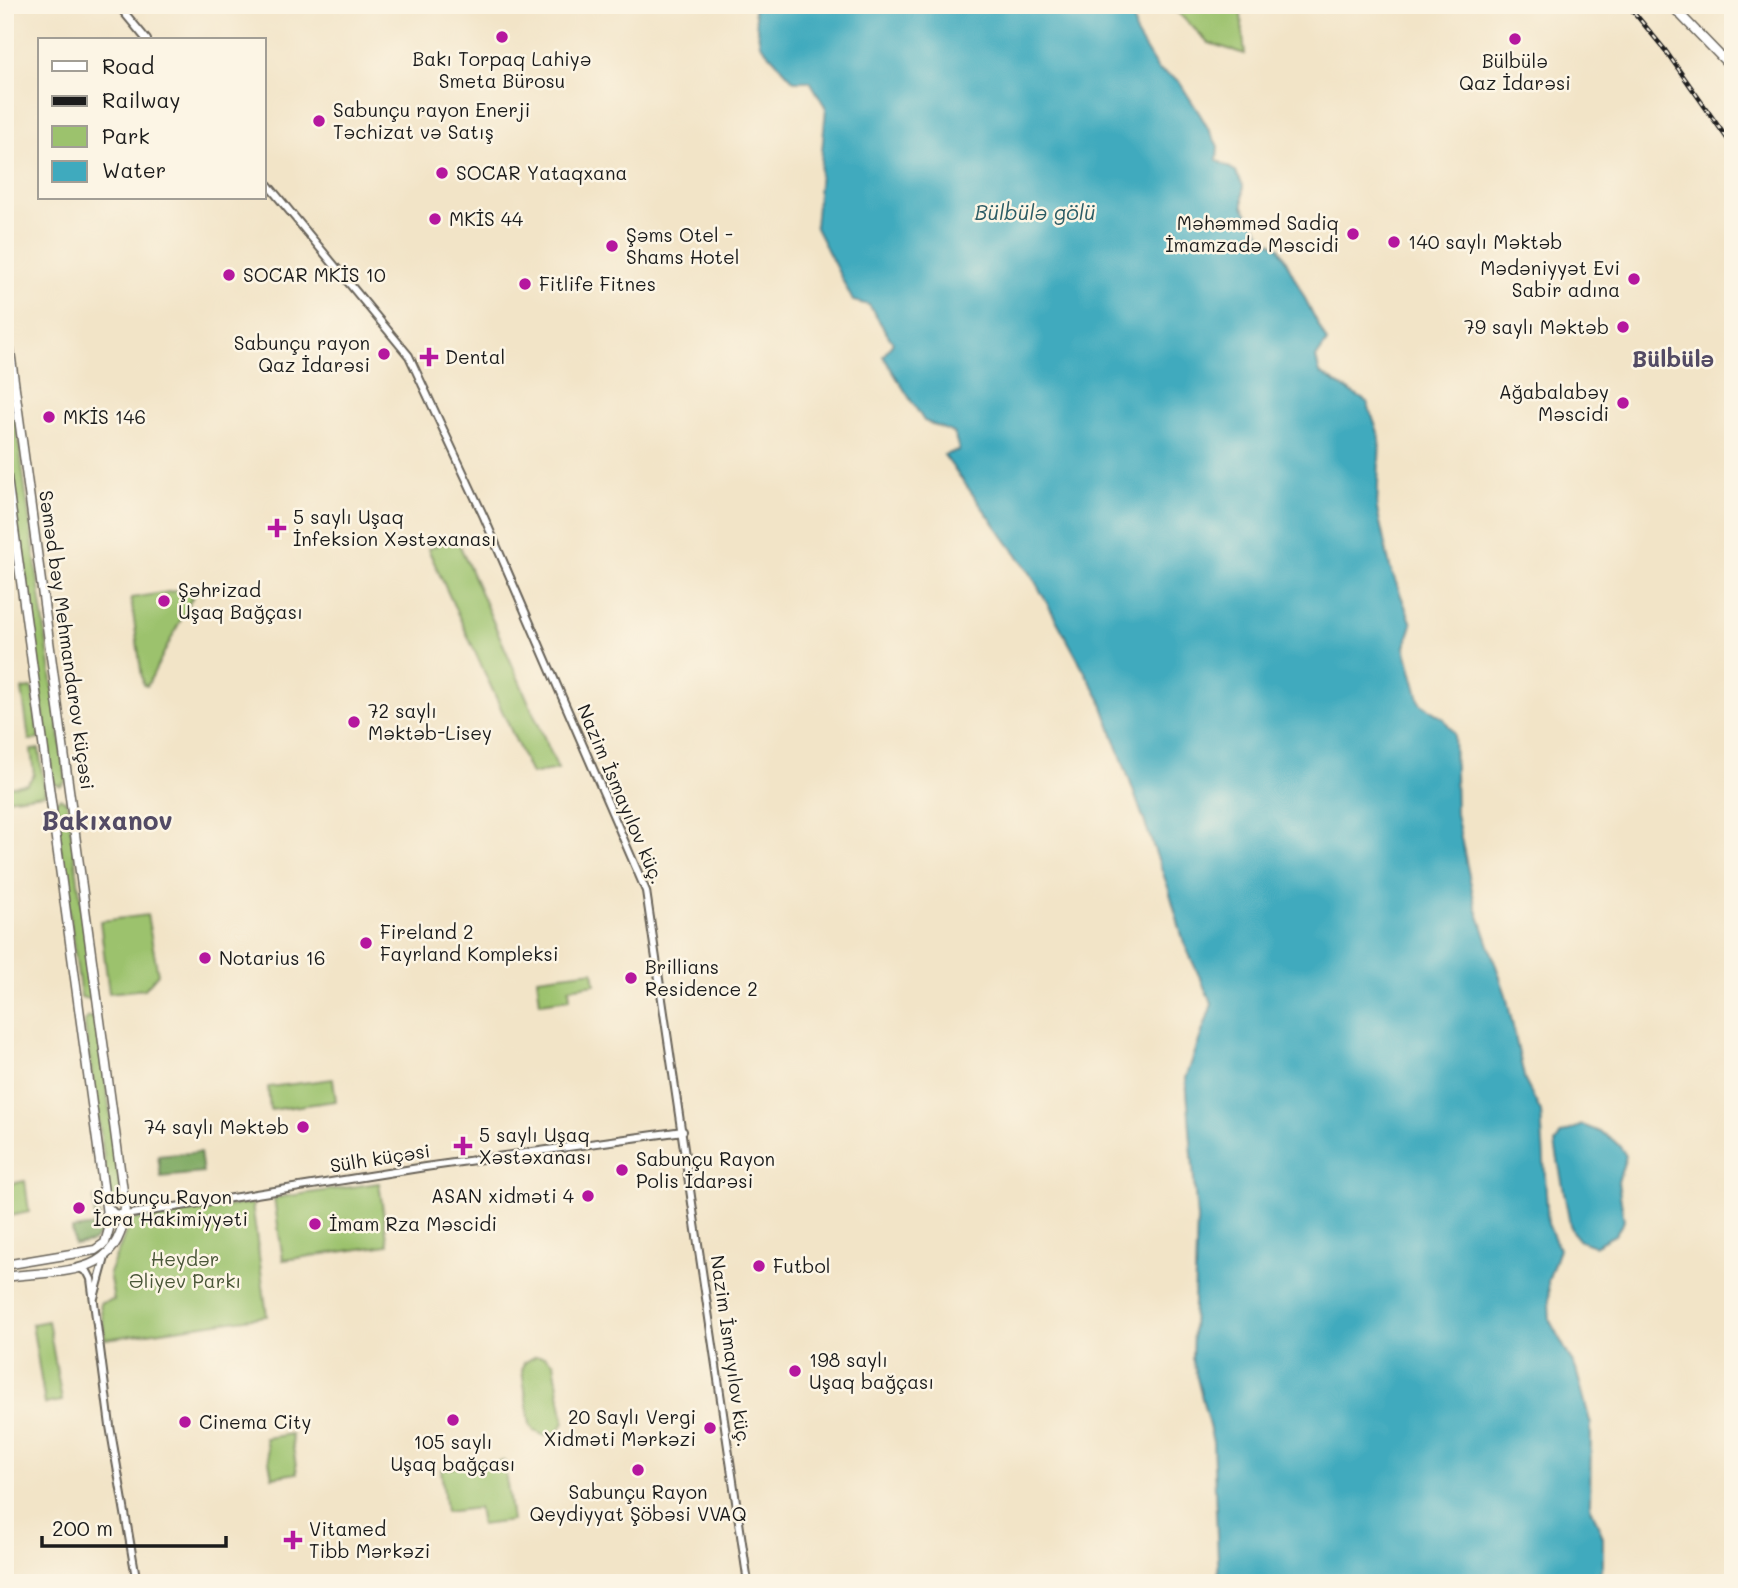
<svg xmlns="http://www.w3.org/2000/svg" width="1738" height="1588" viewBox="0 0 1738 1588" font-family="Mali,sans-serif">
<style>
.green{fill:#9cc26d;stroke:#5c6f44;stroke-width:2}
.forest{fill:#7da860;stroke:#4c623e;stroke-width:2}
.water{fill:#3faabe;stroke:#2e636d;stroke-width:2}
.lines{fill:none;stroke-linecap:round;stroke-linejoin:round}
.minor-casing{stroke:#676258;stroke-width:10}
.major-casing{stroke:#676258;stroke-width:11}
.minor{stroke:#fff;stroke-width:6}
.major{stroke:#fff;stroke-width:8}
.rail-casing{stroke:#1c1c1c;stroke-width:4.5}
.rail{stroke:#fcf5e5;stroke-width:2;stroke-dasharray:5;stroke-linecap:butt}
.poi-dot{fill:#b5179e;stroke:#fcf5e5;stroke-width:2.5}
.labels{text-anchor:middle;stroke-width:5;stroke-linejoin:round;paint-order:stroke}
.poi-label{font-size:19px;fill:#1c1c1c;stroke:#fcf5e5;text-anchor:start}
.street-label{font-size:19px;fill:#1c1c1c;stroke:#fcf5e5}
.park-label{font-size:19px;fill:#495638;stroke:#fcf5e5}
.water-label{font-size:21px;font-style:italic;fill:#2c5c65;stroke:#fcf5e5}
.quarter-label{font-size:23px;font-weight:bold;fill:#534b65;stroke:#fcf5e5}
.district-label{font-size:26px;font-weight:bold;fill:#534b65;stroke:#fcf5e5}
</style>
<rect width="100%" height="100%" fill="#fcf5e5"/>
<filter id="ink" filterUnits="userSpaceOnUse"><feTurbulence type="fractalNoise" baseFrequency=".0143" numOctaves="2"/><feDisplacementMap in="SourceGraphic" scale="14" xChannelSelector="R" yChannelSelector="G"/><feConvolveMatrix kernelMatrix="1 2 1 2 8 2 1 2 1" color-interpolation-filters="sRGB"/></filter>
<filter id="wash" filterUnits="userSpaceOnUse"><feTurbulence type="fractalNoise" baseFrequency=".00686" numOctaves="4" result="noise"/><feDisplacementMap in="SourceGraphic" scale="28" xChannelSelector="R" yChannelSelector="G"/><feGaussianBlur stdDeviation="1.57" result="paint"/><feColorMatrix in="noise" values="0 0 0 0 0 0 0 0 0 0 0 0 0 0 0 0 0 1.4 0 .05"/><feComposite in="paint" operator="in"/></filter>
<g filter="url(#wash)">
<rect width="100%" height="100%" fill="#f2e4c7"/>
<path class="green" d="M 1170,5 L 1240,5 L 1245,54 L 1209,43 Z
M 5,344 L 66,781 L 61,786 L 53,783 L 5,438 Z
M 456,537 L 558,769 L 531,774 L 428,549 Z
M 193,588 L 195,592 L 147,686 L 143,685 L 131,598 Z
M 32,688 L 39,739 L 29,740 L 22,689 Z
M 39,749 L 45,794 L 5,799 L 5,787 L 27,784 L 34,775 L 31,750 Z
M 60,798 L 67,802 L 94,995 L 88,999 L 81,997 L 54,803 Z
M 147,915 L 158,974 L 145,989 L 109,993 L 100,921 Z
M 593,971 L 595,984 L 569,988 L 570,999 L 540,1003 L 537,978 Z
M 89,1017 L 97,1019 L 122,1198 L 110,1200 L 84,1021 Z
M 333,1079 L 336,1101 L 270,1110 L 268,1087 Z
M 25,1181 L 29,1212 L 5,1217 L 5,1185 Z
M 379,1183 L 388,1245 L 283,1260 L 274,1198 Z
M 252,1203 L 267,1316 L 105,1339 L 100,1303 L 114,1300 L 109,1273 L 131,1220 Z
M 48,1321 L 62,1401 L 45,1404 L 32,1324 Z
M 536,1356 L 544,1356 L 554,1363 L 564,1422 L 559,1431 L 545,1436 L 534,1431 L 530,1425 L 522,1370 L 524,1363 Z
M 291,1434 L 297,1473 L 272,1477 L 265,1438 Z
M 504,1461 L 512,1521 L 481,1525 L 478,1508 L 446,1512 L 441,1469 Z"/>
<path class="forest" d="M 200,1152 L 203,1173 L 161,1177 L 158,1156 Z
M 94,1198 L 98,1198 L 101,1233 L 92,1242 L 74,1245 L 72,1229 L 95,1226 Z"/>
<path class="water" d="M 753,5 L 1132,5 L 1136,34 L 1158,70 L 1178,80 L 1201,116 L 1218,146 L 1217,160 L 1235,171 L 1243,185 L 1243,207 L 1265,239 L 1279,247 L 1327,342 L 1316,358 L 1320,373 L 1367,402 L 1380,438 L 1377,509 L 1390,567 L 1412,624 L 1405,647 L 1420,703 L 1444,719 L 1454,733 L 1456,814 L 1475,904 L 1506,995 L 1525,1081 L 1541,1112 L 1548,1224 L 1559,1249 L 1548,1281 L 1550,1321 L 1576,1369 L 1591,1425 L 1590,1505 L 1603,1537 L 1603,1565 L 1596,1583 L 1219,1583 L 1213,1442 L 1192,1358 L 1197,1219 L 1186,1078 L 1212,1004 L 1184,943 L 1169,890 L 1101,701 L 1031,574 L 944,455 L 959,450 L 954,433 L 924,421 L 883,356 L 893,343 L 869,305 L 853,301 L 815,226 L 826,108 L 810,81 L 794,81 L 760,44 Z
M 1582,1125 C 1601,1132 1616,1137 1626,1156 L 1618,1182 L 1624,1221 L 1615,1235 L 1594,1246 L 1580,1241 L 1571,1230 L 1555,1144 L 1561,1134 Z"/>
</g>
<g filter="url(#ink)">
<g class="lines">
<defs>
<path id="minor" d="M 118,5 L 147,40
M 264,180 L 409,356 L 484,517 L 646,891 L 748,1583
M 107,1205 L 114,1213 L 125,1215 L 425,1167 L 683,1131
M 80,1268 L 88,1273 L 91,1279 L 110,1426 L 137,1583
M 94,1298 L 106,1254"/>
<path id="major" d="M 1671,5 L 1733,69
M 5,314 L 125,1206 C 122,1280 61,1269 5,1277
M 5,463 L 109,1229 L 105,1243 L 95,1250 L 5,1265"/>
</defs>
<use href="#minor" class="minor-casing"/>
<use href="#major" class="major-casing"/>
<use href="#minor" class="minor"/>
<use href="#major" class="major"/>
<defs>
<path id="rail" d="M 1628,5 L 1665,50 L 1733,147"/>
</defs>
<use href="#rail" class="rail-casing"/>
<use href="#rail" class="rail"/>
</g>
</g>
<g class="poi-dot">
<circle cx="502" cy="37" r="7"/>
<circle cx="1515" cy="39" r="7"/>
<circle cx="319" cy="121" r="7"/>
<circle cx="442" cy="173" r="7"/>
<circle cx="435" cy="219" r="7"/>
<circle cx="1353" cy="234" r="7"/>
<circle cx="1394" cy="242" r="7"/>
<circle cx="612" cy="246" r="7"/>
<circle cx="229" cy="275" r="7"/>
<circle cx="1634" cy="279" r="7"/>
<circle cx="525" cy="284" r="7"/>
<circle cx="1623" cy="327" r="7"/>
<circle cx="384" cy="354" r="7"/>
<path d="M425.5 346.5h7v7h7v7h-7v7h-7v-7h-7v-7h7z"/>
<circle cx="1623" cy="403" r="7"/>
<circle cx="49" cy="417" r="7"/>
<path d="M273.5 517.5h7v7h7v7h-7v7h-7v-7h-7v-7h7z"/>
<circle cx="164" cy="601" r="7"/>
<circle cx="354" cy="722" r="7"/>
<circle cx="366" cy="943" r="7"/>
<circle cx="205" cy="958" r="7"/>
<circle cx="631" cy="978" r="7"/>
<circle cx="303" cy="1127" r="7"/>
<path d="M459.5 1135.5h7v7h7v7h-7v7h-7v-7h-7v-7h7z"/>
<circle cx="622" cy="1170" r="7"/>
<circle cx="588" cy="1196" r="7"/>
<circle cx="79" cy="1208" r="7"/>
<circle cx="315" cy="1224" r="7"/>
<circle cx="759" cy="1266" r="7"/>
<circle cx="795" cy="1371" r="7"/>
<circle cx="453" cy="1420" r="7"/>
<circle cx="185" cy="1422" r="7"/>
<circle cx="710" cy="1428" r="7"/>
<circle cx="638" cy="1470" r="7"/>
<path d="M289.5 1529.5h7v7h7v7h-7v7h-7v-7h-7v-7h7z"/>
</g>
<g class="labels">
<g class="poi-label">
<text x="502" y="66" text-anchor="middle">Bakı Torpaq Lahiyə<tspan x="502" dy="22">Smeta Bürosu</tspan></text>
<text x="1515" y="68" text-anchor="middle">Bülbülə<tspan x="1515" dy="22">Qaz İdarəsi</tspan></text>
<text x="333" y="117">Sabunçu rayon Enerji<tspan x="333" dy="22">Təchizat və Satış</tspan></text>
<text x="456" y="180">SOCAR Yataqxana</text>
<text x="449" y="226">MKİS 44</text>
<text x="1339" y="230" text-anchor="end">Məhəmməd Sadiq<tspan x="1339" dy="22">İmamzadə Məscidi</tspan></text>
<text x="626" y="242">Şəms Otel -<tspan x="626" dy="22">Shams Hotel</tspan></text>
<text x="1408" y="249">140 saylı Məktəb</text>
<text x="1620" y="275" text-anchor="end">Mədəniyyət Evi<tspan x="1620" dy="22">Sabir adına</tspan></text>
<text x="243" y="282">SOCAR MKİS 10</text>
<text x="539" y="291">Fitlife Fitnes</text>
<text x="1609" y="334" text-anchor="end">79 saylı Məktəb</text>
<text x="370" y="350" text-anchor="end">Sabunçu rayon<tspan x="370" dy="22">Qaz İdarəsi</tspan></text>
<text x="445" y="364">Dental</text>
<text x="1609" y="399" text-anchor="end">Ağabalabəy<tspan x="1609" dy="22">Məscidi</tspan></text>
<text x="63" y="424">MKİS 146</text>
<text x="293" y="524">5 saylı Uşaq<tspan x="293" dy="22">İnfeksion Xəstəxanası</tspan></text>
<text x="178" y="597">Şəhrizad<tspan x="178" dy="22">Uşaq Bağçası</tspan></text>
<text x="368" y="718">72 saylı<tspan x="368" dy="22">Məktəb-Lisey</tspan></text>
<text x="380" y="939">Fireland 2<tspan x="380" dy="22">Fayrland Kompleksi</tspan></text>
<text x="219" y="965">Notarius 16</text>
<text x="645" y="974">Brillians<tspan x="645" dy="22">Residence 2</tspan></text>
<text x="289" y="1134" text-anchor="end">74 saylı Məktəb</text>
<text x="479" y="1142">5 saylı Uşaq<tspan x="479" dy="22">Xəstəxanası</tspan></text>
<text x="636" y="1166">Sabunçu Rayon<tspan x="636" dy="22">Polis İdarəsi</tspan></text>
<text x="574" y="1203" text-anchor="end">ASAN xidməti 4</text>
<text x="93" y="1204">Sabunçu Rayon<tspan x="93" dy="22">İcra Hakimiyyəti</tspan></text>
<text x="329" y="1231">İmam Rza Məscidi</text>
<text x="773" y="1273">Futbol</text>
<text x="809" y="1367">198 saylı<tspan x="809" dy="22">Uşaq bağçası</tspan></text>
<text x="696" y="1424" text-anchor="end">20 Saylı Vergi<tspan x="696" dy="22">Xidməti Mərkəzi</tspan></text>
<text x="199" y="1429">Cinema City</text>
<text x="453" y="1449" text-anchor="middle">105 saylı<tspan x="453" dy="22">Uşaq bağçası</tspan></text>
<text x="638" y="1499" text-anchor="middle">Sabunçu Rayon<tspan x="638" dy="22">Qeydiyyat Şöbəsi VVAQ</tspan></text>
<text x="309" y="1536">Vitamed<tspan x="309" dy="22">Tibb Mərkəzi</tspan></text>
</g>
<g class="street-label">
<text transform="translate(67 640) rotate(82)" y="7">Səməd bəy Mehmandarov küçəsi</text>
<text transform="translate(621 794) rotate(67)" y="7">Nazim İsmayılov küç.</text>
<text transform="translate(380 1158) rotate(-9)" y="7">Sülh küçəsi</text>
<text transform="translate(731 1351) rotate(82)" y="7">Nazim İsmayılov küç.</text>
</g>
<g class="park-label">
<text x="185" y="1266">Heydər<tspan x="185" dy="22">Əliyev Parkı</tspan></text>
</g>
<g class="water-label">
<text x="1035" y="220">Bülbülə gölü</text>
</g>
<g class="quarter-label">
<text x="1673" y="367">Bülbülə</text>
</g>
<g class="district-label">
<text x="107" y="830">Bakıxanov</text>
</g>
</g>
<rect width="1738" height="1588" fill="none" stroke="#fcf5e5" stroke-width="28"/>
<rect x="38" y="38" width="228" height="161" fill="#fcf5e5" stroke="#a29e95" stroke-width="2"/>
<rect x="52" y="61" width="35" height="10" fill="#ffffff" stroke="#a29e95" stroke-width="2"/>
<text x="102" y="74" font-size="21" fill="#1c1c1c">Road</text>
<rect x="52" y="96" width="35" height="10" fill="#1c1c1c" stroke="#a29e95" stroke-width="2"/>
<text x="102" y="108" font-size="21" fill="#1c1c1c">Railway</text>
<rect x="52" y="126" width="35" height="21" fill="#9cc26d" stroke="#a29e95" stroke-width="2"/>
<text x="102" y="144" font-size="21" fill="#1c1c1c">Park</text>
<rect x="52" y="161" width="35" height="21" fill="#3faabe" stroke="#a29e95" stroke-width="2"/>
<text x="102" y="178" font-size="21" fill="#1c1c1c">Water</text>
<path d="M42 1536v10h184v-10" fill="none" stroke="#1c1c1c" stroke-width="3.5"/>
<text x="52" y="1536" font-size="21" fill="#1c1c1c" stroke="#fcf5e5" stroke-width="5" paint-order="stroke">200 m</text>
</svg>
